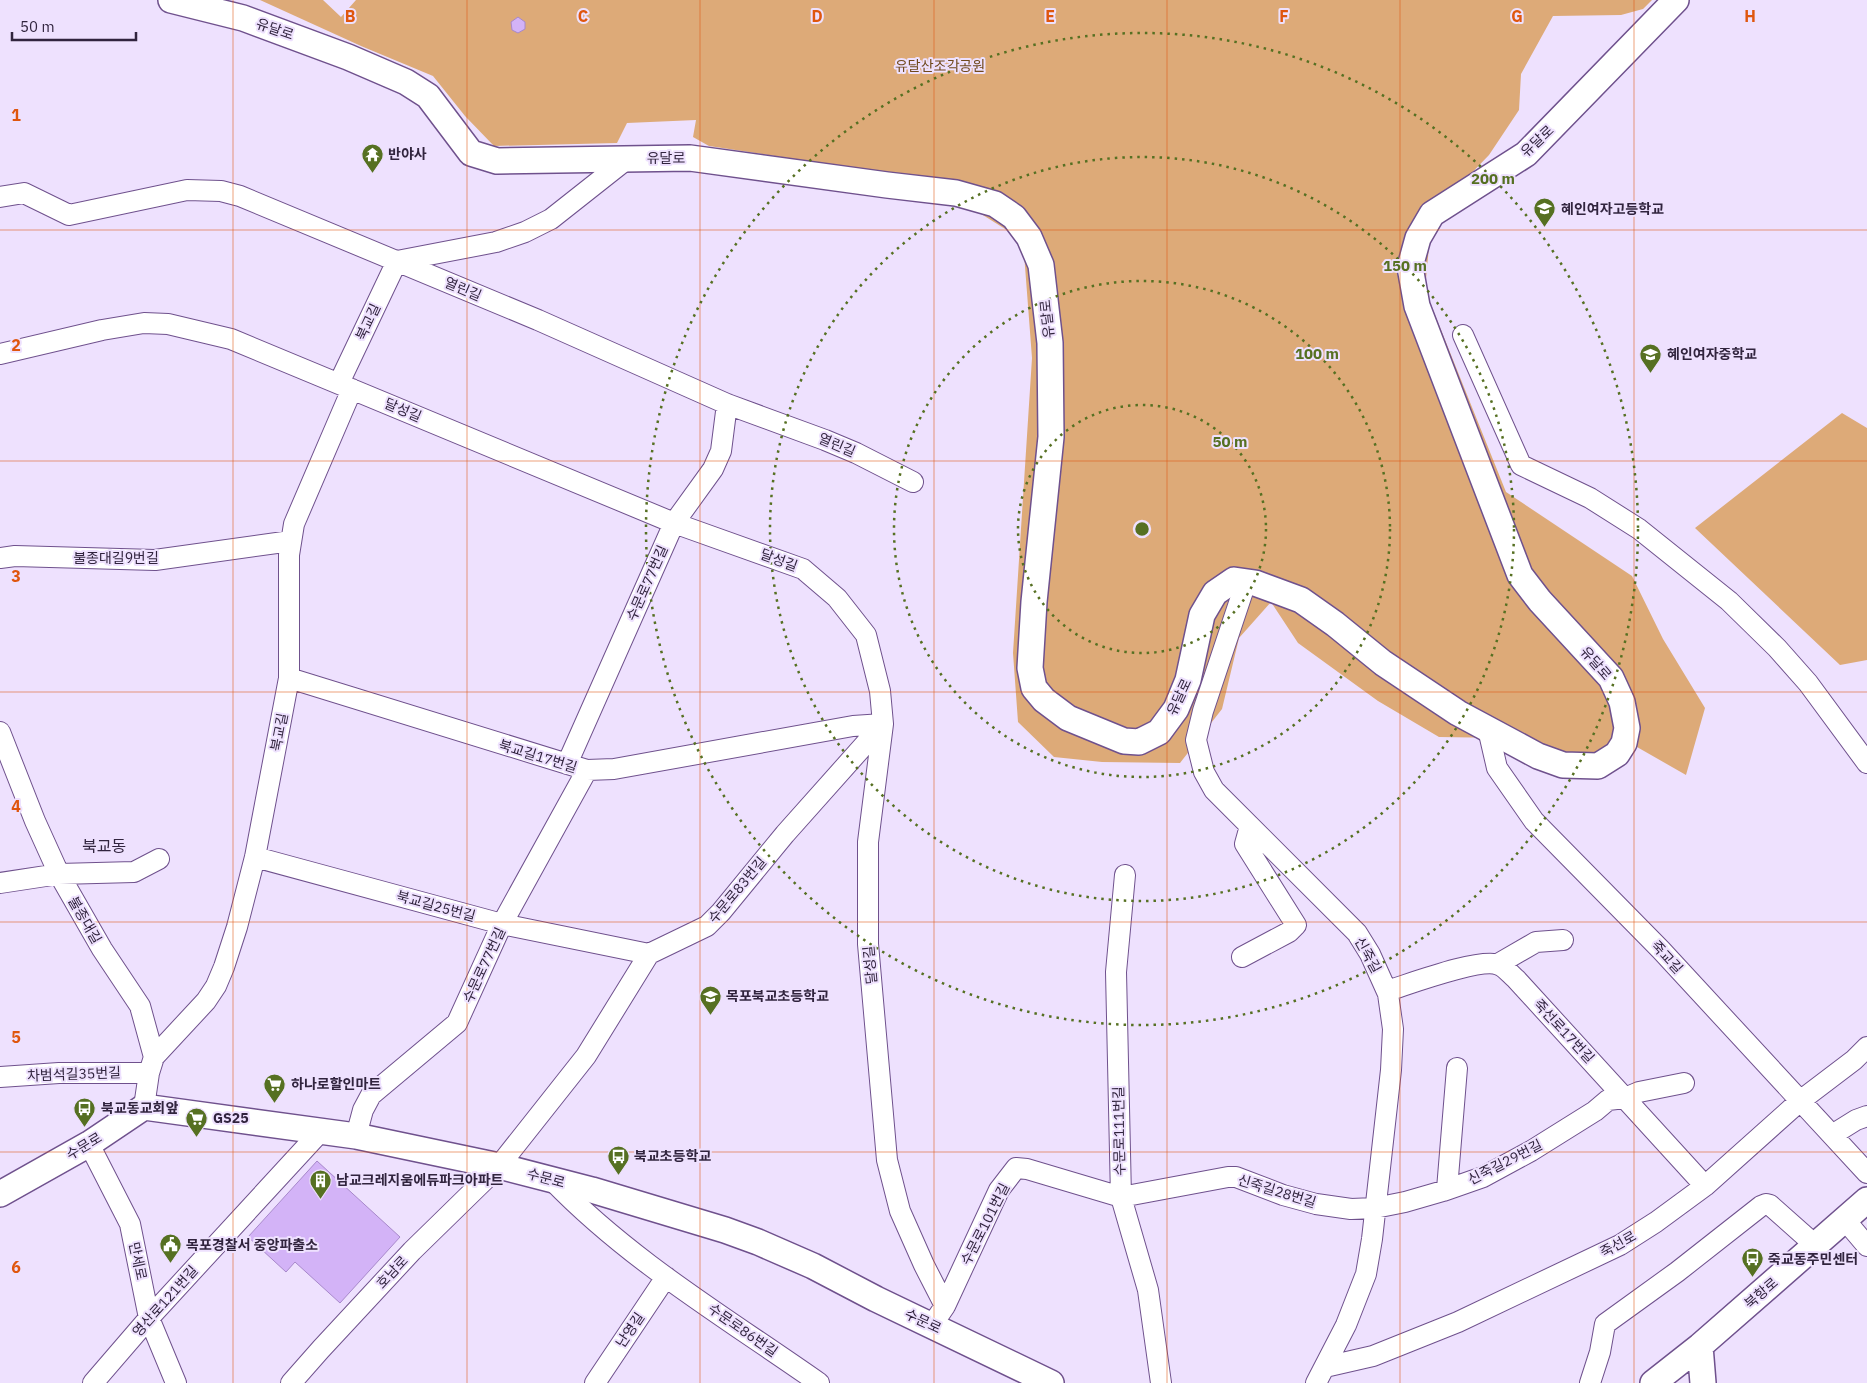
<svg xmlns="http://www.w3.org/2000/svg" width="1867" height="1383" viewBox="0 0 1867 1383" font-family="'IBM Plex Sans','Noto Sans KR',sans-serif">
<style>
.green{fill:#ddaa78}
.building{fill:#d3b3f7;stroke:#a788ca}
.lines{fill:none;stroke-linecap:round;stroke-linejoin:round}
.minor-casing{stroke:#6f518d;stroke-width:22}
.tertiary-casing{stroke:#6f518d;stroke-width:28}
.minor{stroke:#fff;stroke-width:20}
.tertiary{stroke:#fff;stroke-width:25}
.grid{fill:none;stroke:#df560e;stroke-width:1;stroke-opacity:0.55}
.ring{fill:none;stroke:#567022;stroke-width:2.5;stroke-dasharray:2.5 5}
.labels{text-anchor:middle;stroke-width:4;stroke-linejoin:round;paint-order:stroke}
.street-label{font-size:14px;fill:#31243e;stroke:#eee1fe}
.park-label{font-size:14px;fill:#70491d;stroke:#eee1fe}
.poi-label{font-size:14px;font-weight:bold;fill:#31243e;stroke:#eee1fe;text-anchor:start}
.quarter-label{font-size:16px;fill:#31243e;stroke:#eee1fe}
.grid-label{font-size:16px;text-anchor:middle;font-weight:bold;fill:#df560e;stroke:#eee1fe;stroke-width:4;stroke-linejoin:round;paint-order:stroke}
.centre{fill:#567022;stroke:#eee1fe;stroke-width:2.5}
.ring-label{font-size:15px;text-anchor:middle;font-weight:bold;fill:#567022;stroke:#eee1fe;stroke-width:4;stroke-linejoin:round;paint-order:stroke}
</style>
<rect width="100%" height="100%" fill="#eee1fe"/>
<path class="green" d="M 260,0 L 323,0 L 341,17 L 356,0 L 1652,0 L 1643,9 L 1621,15 L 1553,16 L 1521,74 L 1519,110 L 1489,155 L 1432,214 L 1425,290 L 1506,492 L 1632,576 L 1663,639 L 1705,708 L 1686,775 L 1637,747 L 1576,774 L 1505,738 L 1439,737 L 1378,701 L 1298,643 L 1271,602 L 1239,638 L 1222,709 L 1180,763 L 1102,762 L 1054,757 L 1018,722 L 1013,653 L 1032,358 L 1023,240 L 962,202 L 788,158 L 709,146 L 693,137 L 696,120 L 627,123 L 617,143 L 494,146 L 465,116 L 433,76 L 361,46 Z
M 1842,413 L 1867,428 L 1867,660 L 1840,665 L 1695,528 Z"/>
<path class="building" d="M 518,17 L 525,22 L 525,29 L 518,33 L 512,30 L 511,22 Z
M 317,1161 L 400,1237 L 340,1303 L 295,1262 L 286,1272 L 248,1237 Z"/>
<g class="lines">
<defs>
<path id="minor" d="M 0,197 L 24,193 L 69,215 L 187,190 L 221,191 L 240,196 L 538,320 L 727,404 L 825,440 L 856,453 L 913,482
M 1463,335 L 1521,465 L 1590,498 L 1639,529 L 1729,601 L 1777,648 L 1808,683 L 1867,763
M 0,354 L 102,330 L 144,323 L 168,324 L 231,339 L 674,523 L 803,569 L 837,598 L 866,635 L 880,691 L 883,724 L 868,842 L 868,944 L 887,1160 L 900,1211 L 924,1265 L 945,1306 L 932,1325
M 339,383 L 397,261 L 496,242 L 525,232 L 551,219 L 627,159
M 0,558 L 15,556 L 155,560 L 291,541
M 1246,582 L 1203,711 L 1196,740 L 1204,772 L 1214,790 L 1357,933 L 1370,954 L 1388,994 L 1393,1029 L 1391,1070 L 1372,1239 L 1366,1274 L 1346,1325 L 1316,1383
M 289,678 L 587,770 L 614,769 L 853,726 L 883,724
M 1488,729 L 1497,768 L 1534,821 L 1661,950 L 1867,1173
M 0,732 L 35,821 L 59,874 L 102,949 L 140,1006 L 154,1057 L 149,1073 L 144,1107
M 567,764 L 674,523 L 713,469 L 721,451 L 727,404
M 255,857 L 502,924 L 649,954
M 1125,875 L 1116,972 L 1121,1197 L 1148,1290 L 1161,1383
M 0,883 L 59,874 L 134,872 L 159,859
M 1242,957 L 1289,932 L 1296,925 L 1245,844 L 1250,826
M 1498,964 L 1536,942 L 1563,940
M 1387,991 C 1407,985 1481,957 1499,965 C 1505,967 1511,975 1516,979 L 1705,1186
M 154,1057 L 206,1001 L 216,986 L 224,967 L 237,927 L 255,857 L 289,678 L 289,555 L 294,524 L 352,389
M 0,1077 L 59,1073 L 149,1073
M 1832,1135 L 1856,1120 L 1867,1116
M 356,1136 L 363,1110 L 371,1095 L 457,1023 L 502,924 L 587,770
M 89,1144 L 130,1224 L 149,1318 L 176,1383
M 552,1180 C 630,1261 728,1319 819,1383
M 1447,1189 L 1457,1068
M 1845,1220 L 1867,1246
M 945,1306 L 999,1190 L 1016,1168 L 1027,1169 L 1121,1197 L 1228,1177 L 1236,1177 L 1283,1195 L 1316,1204 L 1351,1209 L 1375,1208 L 1405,1202 L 1443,1191 L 1483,1177 L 1531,1151 L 1595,1111 L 1608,1100 L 1625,1098 L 1639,1092 L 1684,1083
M 1325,1367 L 1373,1356 L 1458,1322 L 1620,1245 L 1656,1222 L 1705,1186 L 1800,1101 L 1854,1060 L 1867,1047
M 93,1383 L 149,1318 L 321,1131
M 291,1383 L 321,1349 L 412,1251 L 499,1166 L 586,1056 L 649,954 L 707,926 L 721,912 L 785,834 L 883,724
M 595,1383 L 666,1277
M 1590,1383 L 1600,1352 L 1605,1324 L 1677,1272 L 1761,1206 L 1766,1204 L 1770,1205 L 1815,1245"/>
<path id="tertiary" d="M 171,0 L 243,18 L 348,57 L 406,82 L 428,96 L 471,153 L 497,161 L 690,158 L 887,185 L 956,193 L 995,204 L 1014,217 L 1029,237 L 1041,265 L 1050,343 L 1051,437 L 1034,602 L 1030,668 L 1034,688 L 1044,700 L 1068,718 L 1124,741 L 1139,742 L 1159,732 L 1176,709 L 1188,680 L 1202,615 L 1215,593 L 1234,580 L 1255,583 L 1301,600 L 1335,624 L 1383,663 L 1458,713 L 1538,756 L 1563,765 L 1598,766 L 1617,754 L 1624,743 L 1627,728 L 1622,702 L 1611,678 L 1540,601 L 1520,575 L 1417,306 L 1410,267 L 1418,238 L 1432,214 L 1526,154 L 1676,0
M 0,1194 L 89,1144 L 144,1107 L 356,1136 L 499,1166 L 592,1190 L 725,1230 L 758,1242 L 813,1266 L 876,1299 L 1051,1383
M 1700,1346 L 1703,1383
M 1653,1383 L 1700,1346 L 1867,1200"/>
</defs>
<use href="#minor" class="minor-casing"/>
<use href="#tertiary" class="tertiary-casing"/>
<use href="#minor" class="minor"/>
<use href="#tertiary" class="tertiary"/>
</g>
<path class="grid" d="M 233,0 L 233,1383M 467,0 L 467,1383M 700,0 L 700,1383M 934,0 L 934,1383M 1167,0 L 1167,1383M 1400,0 L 1400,1383M 1634,0 L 1634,1383M 0,230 L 1867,230M 0,461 L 1867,461M 0,692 L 1867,692M 0,922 L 1867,922M 0,1152 L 1867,1152"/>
<g class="ring">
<circle cx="1142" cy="529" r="124"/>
<circle cx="1142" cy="529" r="248"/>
<circle cx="1142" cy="529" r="372"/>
<circle cx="1142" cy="529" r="496"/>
</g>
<defs>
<symbol id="temple-pin" viewBox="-11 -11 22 30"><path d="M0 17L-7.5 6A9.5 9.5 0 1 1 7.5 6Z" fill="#567022" stroke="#eee1fe"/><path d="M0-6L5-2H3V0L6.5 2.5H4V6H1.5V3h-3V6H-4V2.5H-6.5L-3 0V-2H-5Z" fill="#fff"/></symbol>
<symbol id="school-pin" viewBox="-11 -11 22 30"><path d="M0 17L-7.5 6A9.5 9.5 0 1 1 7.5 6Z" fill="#567022" stroke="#eee1fe"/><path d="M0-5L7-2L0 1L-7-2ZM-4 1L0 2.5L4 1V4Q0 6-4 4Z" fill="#fff"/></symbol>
<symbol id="supermarket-pin" viewBox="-11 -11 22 30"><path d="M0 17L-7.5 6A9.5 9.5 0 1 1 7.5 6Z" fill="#567022" stroke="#eee1fe"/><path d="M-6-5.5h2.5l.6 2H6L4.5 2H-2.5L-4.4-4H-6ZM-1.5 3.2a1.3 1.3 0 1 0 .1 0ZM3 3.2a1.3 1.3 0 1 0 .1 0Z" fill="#fff"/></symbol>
<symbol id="bus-pin" viewBox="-11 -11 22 30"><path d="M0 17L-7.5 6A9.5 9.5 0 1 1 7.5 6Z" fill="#567022" stroke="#eee1fe"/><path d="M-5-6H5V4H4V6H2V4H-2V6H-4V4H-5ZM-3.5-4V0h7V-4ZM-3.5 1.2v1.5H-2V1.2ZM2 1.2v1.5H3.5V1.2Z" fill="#fff"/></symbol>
<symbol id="building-pin" viewBox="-11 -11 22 30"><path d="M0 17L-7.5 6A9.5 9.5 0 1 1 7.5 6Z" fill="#567022" stroke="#eee1fe"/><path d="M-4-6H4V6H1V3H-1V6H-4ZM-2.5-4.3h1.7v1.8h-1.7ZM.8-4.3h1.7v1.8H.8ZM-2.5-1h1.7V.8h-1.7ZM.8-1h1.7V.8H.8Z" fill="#fff"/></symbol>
<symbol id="civic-pin" viewBox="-11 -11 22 30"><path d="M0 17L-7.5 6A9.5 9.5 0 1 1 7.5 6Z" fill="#567022" stroke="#eee1fe"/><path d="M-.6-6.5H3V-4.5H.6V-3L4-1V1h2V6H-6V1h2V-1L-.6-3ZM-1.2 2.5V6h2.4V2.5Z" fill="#fff"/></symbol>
</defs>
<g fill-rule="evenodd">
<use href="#temple-pin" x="360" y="142" width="25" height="34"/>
<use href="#school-pin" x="1532" y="196" width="25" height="34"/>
<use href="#school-pin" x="1638" y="342" width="25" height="34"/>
<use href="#school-pin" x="698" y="984" width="25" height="34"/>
<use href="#supermarket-pin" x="262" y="1072" width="25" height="34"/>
<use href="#bus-pin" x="72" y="1096" width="25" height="34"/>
<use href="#supermarket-pin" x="184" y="1106" width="25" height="34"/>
<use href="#bus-pin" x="606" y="1144" width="25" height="34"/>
<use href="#building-pin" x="308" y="1168" width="25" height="34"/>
<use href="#civic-pin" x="158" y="1232" width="25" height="34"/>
<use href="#bus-pin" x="1740" y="1246" width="25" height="34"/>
</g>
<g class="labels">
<g class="street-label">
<text transform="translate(275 29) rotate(19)" y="5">유달로</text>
<text transform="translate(1537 141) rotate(-43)" y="5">유달로</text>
<text x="666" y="163">유달로</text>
<text transform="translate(463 289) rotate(23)" y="5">열린길</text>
<text transform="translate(1047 319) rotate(-96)" y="5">유달로</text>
<text transform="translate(368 322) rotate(-65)" y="5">북교길</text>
<text transform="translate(403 410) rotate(23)" y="5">달성길</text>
<text transform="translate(837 445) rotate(23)" y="5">열린길</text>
<text x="116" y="563">불종대길9번길</text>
<text transform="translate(779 560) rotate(20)" y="5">달성길</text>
<text transform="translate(647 583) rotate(-66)" y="5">수문로77번길</text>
<text transform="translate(1596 663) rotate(49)" y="5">유달로</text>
<text transform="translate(1179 697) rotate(-65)" y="5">유달로</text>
<text transform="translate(279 732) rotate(-79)" y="5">북교길</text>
<text transform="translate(538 756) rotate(17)" y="5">북교길17번길</text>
<text transform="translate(737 890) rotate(-50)" y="5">수문로83번길</text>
<text transform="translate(436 906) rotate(15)" y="5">북교길25번길</text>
<text transform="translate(85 920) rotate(60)" y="5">불종대길</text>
<text transform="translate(1368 955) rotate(61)" y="5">신죽길</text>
<text transform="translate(1667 957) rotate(47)" y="5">죽교길</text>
<text transform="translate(484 965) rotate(-65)" y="5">수문로77번길</text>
<text transform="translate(870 965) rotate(-95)" y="5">달성길</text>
<text transform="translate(1564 1031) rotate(47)" y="5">죽선로17번길</text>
<text transform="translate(74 1074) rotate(-2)" y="5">차범석길35번길</text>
<text transform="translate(1119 1131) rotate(-91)" y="5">수문로111번길</text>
<text transform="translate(84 1146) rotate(-31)" y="5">수문로</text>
<text transform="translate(1505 1162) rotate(-27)" y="5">신죽길29번길</text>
<text transform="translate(546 1178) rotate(15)" y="5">수문로</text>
<text transform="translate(1277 1191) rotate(17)" y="5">신죽길28번길</text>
<text transform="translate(985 1224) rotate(-63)" y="5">수문로101번길</text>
<text transform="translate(1618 1244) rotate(-29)" y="5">죽선로</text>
<text transform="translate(138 1261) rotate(78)" y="5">만세로</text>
<text transform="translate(392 1272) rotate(-47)" y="5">호남로</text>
<text transform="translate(1761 1293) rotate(-41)" y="5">북항로</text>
<text transform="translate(165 1301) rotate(-48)" y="5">영산로121번길</text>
<text transform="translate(923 1321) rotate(25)" y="5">수문로</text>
<text transform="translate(630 1330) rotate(-56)" y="5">난영길</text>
<text transform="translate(743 1330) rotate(35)" y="5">수문로86번길</text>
</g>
<g class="park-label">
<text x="940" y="71">유달산조각공원</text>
</g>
<g class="poi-label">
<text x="388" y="159">반야사</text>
<text x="1561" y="214">혜인여자고등학교</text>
<text x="1667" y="359">혜인여자중학교</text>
<text x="726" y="1001">목포북교초등학교</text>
<text x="291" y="1089">하나로할인마트</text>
<text x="101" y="1113">북교동교회앞</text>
<text x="213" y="1123">GS25</text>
<text x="634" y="1161">북교초등학교</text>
<text x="336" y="1185">남교크레지움에듀파크아파트</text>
<text x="186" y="1250">목포경찰서 중앙파출소</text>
<text x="1768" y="1264">죽교동주민센터</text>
</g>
<g class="quarter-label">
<text x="104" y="852">북교동</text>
</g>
</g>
<g class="grid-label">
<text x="350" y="22">B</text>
<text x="583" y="22">C</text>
<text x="817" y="22">D</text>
<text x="1050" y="22">E</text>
<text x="1284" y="22">F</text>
<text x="1517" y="22">G</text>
<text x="1750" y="22">H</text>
<text x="16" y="121">1</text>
<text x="16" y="351">2</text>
<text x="16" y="582">3</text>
<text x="16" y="812">4</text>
<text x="16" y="1043">5</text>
<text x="16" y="1273">6</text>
</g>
<circle cx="1142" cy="529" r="8" class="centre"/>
<g class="ring-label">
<text x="1493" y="184">200 m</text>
<text x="1405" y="271">150 m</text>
<text x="1317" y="359">100 m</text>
<text x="1230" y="447">50 m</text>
</g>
<path d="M12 32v8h124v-8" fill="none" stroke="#31243e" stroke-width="2.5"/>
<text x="20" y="32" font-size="15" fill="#31243e" stroke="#eee1fe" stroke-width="4" paint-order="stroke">50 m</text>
</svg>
